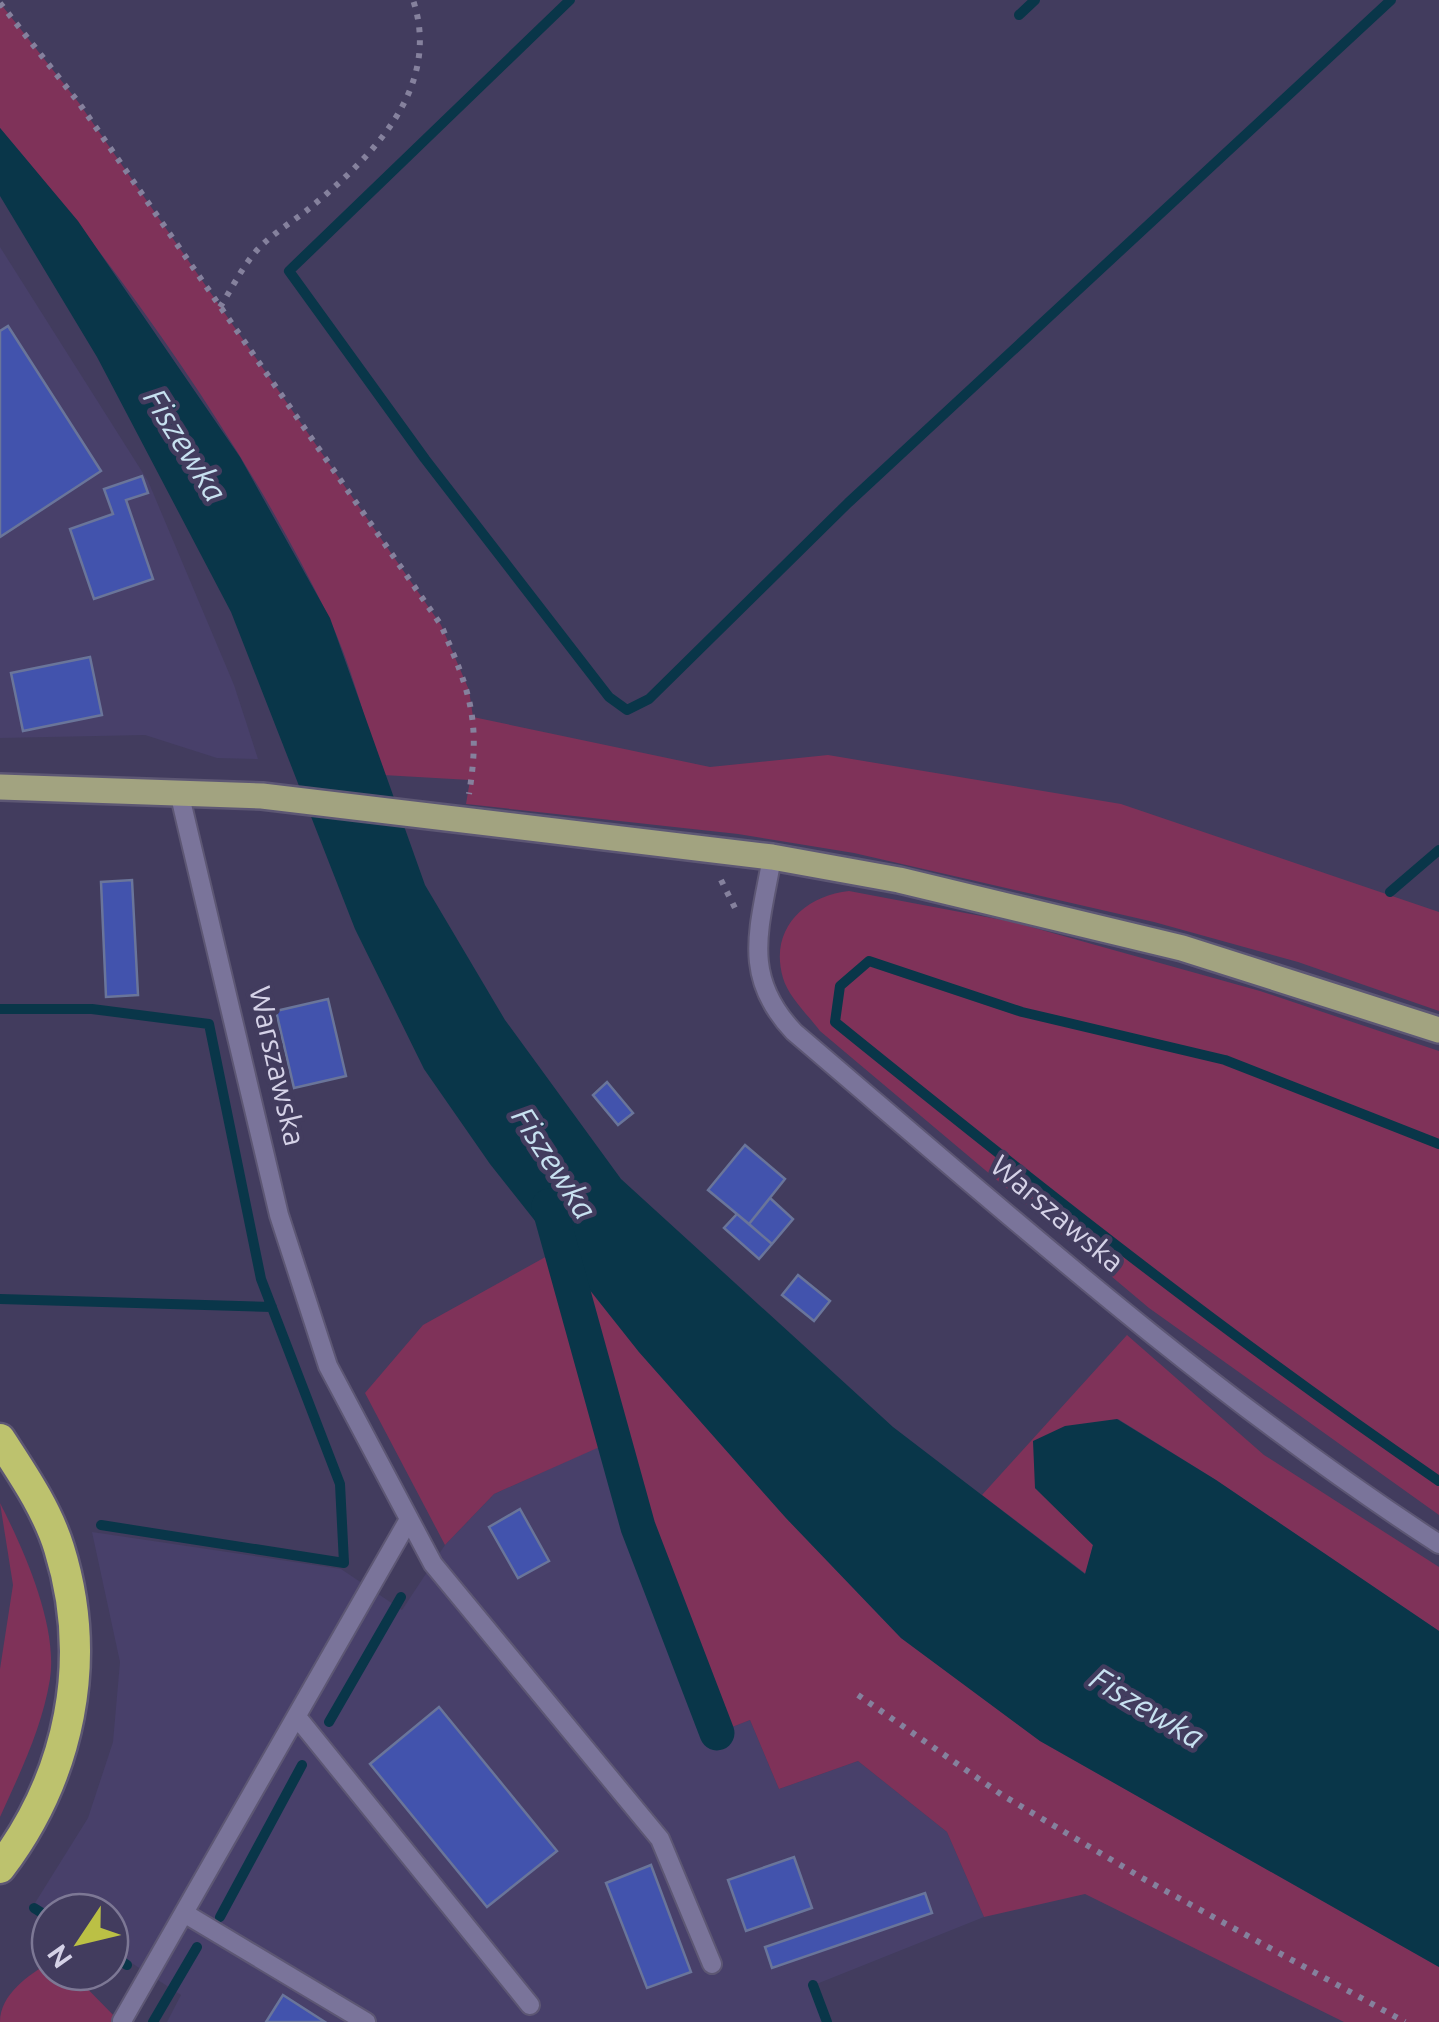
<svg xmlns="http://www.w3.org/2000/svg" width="1439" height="2022" viewBox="0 0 1439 2022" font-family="Ubuntu,sans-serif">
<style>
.built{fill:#48406a}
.green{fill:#7f3259}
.water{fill:#093649}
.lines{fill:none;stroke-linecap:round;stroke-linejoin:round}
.stream{stroke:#093649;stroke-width:10}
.canal{stroke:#093649;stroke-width:35}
.building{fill:#4253ad;stroke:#6a759a;stroke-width:2.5}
.service-casing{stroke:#5d5774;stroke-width:22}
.primary-casing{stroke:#5d5774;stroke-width:30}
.motorway-casing{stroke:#5d5774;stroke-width:35}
.path{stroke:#85819d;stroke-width:6;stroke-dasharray:5 8;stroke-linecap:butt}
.service{stroke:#7a749a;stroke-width:18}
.primary{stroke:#a2a380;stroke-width:25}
.motorway{stroke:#bdc26e;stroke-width:30}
.labels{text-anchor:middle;stroke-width:9;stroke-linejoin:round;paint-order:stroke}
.street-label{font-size:30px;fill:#d5d2e7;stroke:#423c5e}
.water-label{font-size:32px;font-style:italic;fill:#c7e1f0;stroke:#423c5e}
</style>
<rect width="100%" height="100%" fill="#423c5e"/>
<path class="built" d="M 0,247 L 148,481 L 234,685 L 258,759 L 217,758 L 145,735 L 0,738 Z
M 613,1440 L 638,1527 L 717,1733 L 750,1720 L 779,1789 L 858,1761 L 947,1832 L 984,1917 L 814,1985 L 827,2022 L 167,2022 L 181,1995 L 110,1949 L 110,1912 L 50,1912 L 35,1903 L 88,1818 L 113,1742 L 120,1662 L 92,1532 L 341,1569 L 402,1610 L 445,1545 L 494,1494 Z"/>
<path class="green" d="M 0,3 L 79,103 L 441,625 L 469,690 L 473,717 L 710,767 L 828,755 L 1121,804 L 1439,912 L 1439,1011 L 1298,962 L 1154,922 L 854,853 L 738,834 L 466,804 L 470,780 L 383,775 C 365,723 352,665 328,616 C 246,446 122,272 0,128 Z
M 849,891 L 1013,922 L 1260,991 L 1439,1051 L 1439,1515 L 1149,1308 L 820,1031 C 808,1015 788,996 783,978 C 769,930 803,896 849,891 Z
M 558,1250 L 639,1352 L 786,1518 L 901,1638 L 1040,1741 L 1439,1967 L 1439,2022 L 1344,2022 L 1085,1894 L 984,1917 L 947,1832 L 858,1761 L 779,1789 L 750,1720 L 717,1733 L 638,1527 L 613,1441 L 494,1494 L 445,1545 L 365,1393 L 423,1325 Z
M 1127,1335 L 1264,1455 L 1439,1567 L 1439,1631 L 1216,1480 L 1118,1419 L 1035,1488 L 1093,1545 L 1086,1574 L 982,1495 Z
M 0,1503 C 24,1550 58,1626 50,1679 C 42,1728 20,1773 0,1817 L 0,1669 L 13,1585 Z
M 50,1962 L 50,1972 L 71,1972 L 120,2022 L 0,2022 C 0,1994 29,1975 50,1962 Z"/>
<path class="water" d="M 0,128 L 78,221 L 240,457 L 330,618 L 425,885 L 505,1020 L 621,1179 L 893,1427 L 1085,1574 L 1093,1545 L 1035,1488 L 1033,1441 L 1065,1426 L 1117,1419 L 1216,1480 L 1439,1631 L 1439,1967 L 1040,1741 L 901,1638 L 786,1518 L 639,1352 L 490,1164 L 424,1069 L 355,929 L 231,612 L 97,357 L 0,196 Z"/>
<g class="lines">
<path class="stream" d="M 570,0 L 289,271 L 425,459 L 609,697 L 627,710 L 649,699 L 848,503 L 1391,0
M 1019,15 L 1035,0
M 1390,892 L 1439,850
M 0,1009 L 92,1009 L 209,1024 L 261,1279 L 340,1484 L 344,1563 L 101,1525
M 1439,1144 L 1225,1060 L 1022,1012 L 869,961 L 840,986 L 835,1022 C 1034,1183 1227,1336 1439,1481
M 0,1299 L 272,1307
M 329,1722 L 401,1597
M 34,1908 L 50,1918
M 220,1917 L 302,1765
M 110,1954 L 127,1965
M 813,1985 L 827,2022
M 153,2022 L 197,1947"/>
<path class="canal" d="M 549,1206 L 638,1527 L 717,1733"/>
</g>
<path class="building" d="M 8,326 L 101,471 L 0,537 L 0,331 Z
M 142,476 L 148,493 L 126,500 L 153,579 L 94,599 L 70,529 L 113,514 L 104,489 Z
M 90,657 L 102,715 L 23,731 L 11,673 Z
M 132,880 L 138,995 L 106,997 L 101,882 Z
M 328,999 L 346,1076 L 294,1088 L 276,1011 Z
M 607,1082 L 633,1113 L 618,1125 L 593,1095 Z
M 745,1145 L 785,1179 L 749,1224 L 708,1190 Z
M 770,1198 L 793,1219 L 772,1244 L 749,1224 Z
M 737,1214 L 772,1244 L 759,1259 L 724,1228 Z
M 798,1275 L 830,1301 L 814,1321 L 782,1295 Z
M 520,1509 L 549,1561 L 518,1578 L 489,1527 Z
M 439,1707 L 557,1851 L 487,1907 L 370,1764 Z
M 794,1857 L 812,1908 L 746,1931 L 728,1880 Z
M 651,1865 L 691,1972 L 647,1988 L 606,1883 Z
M 925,1893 L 932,1913 L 772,1968 L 765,1947 Z
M 283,1995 L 325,2022 L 266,2022 Z"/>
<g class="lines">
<defs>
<path id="service" d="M 179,792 L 279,1215 L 328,1366 L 433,1564 L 660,1839 L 712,1964
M 772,857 C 760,928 740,975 794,1032 C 1004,1211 1208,1394 1439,1544
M 297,1717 L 530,2005
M 184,1913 L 366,2022
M 122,2021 L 408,1521"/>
<path id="primary" d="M 0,787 L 262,796 L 772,857 L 899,880 L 1182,948 L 1439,1030"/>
<path id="motorway" d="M 0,1439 C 22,1473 47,1509 59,1548 C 94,1660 70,1776 0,1868"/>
</defs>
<use href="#service" class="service-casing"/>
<use href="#primary" class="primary-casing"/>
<use href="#motorway" class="motorway-casing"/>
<path class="path" d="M 0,3 L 79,103 L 441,625 C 470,691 481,721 469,794
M 220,307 C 231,290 240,271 253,255 C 266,238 289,224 306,211 C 369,160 443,89 413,0
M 721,880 L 735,908
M 858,1695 L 1002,1795 L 1144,1879 L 1405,2022"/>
<use href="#service" class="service"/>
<use href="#primary" class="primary"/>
<use href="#motorway" class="motorway"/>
</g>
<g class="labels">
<g class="street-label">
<text transform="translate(277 1066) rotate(77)" y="10">Warszawska</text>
<text transform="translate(1057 1214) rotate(40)" y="10">Warszawska</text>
</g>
<g class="water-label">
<text transform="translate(185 445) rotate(58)" y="11">Fiszewka</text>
<text transform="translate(554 1163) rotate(57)" y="11">Fiszewka</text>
<text transform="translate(1147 1708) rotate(31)" y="11">Fiszewka</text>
</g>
</g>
<g transform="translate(80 1942) rotate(235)"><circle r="48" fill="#423c5e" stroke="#7d7895" stroke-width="2.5"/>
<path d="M0-8L18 38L0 25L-18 38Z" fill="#bbc045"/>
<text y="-15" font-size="28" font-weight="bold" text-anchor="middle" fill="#d5d2e7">N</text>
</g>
</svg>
